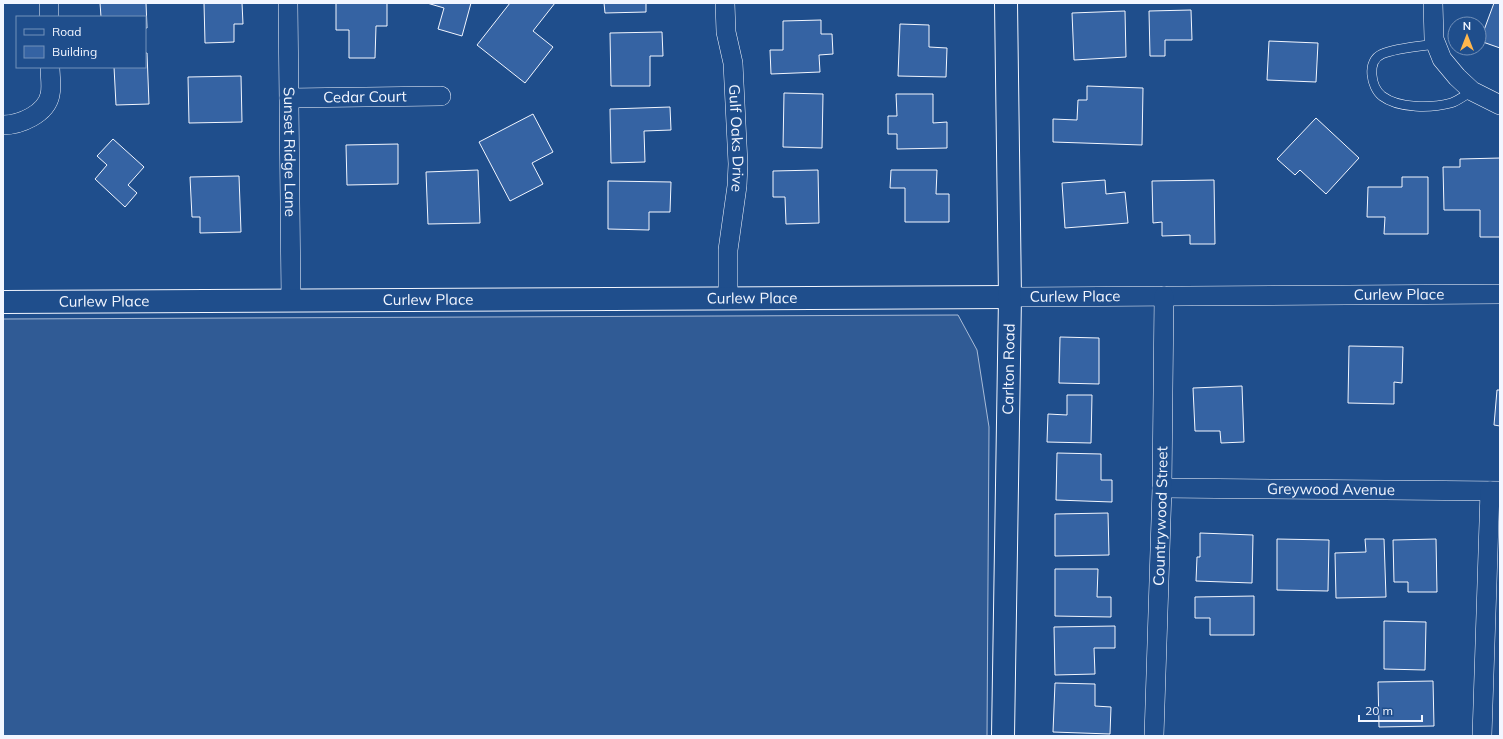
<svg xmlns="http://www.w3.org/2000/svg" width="1503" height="739" viewBox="0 0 1503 739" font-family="Mulish,sans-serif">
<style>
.built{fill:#305b95;stroke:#a8bbd7}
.building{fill:#3563a3;stroke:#f2f6ff}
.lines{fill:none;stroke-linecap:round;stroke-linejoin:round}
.service-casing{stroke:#f2f6ff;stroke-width:10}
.minor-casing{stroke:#f2f6ff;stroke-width:20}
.tertiary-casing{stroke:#f2f6ff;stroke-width:24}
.service{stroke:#1f4e8c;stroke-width:9}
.minor{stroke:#1f4e8c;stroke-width:19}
.tertiary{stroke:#1f4e8c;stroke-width:22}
.labels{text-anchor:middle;stroke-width:3;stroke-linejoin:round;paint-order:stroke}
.street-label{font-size:15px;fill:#f2f6ff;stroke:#1f4e8c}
</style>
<rect width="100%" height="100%" fill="#1f4e8c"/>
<path class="built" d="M 958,315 L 977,350 L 989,427 L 987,736 L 3,736 L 3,319 Z"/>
<path class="building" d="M 100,3 L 146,3 L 147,28 L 145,28 L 145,17 L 101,17 Z
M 204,3 L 242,3 L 243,24 L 234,24 L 234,42 L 205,43 Z
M 336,3 L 387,3 L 387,26 L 376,26 L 375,58 L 349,58 L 349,30 L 336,30 Z
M 427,3 L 471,3 L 462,36 L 438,29 L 444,8 Z
M 510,3 L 555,3 L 533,31 L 553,47 L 525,83 L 477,45 Z
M 604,3 L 646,3 L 646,12 L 605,13 Z
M 1494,3 L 1500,3 L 1500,48 L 1480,41 Z
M 1191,10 L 1192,40 L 1165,40 L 1165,56 L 1150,56 L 1149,11 Z
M 1125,11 L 1126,57 L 1074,60 L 1072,13 Z
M 821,20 L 821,34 L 832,34 L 833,54 L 819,55 L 820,72 L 771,74 L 770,50 L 783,50 L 783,21 Z
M 900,24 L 929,25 L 929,47 L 947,48 L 946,77 L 898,76 Z
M 662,32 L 663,56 L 650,56 L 650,86 L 611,86 L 610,33 Z
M 1269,41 L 1318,43 L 1316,82 L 1267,80 Z
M 145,53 L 147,53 L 149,104 L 116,105 L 114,67 L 145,67 Z
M 241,76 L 242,122 L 189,123 L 188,77 Z
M 1087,86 L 1143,88 L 1142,145 L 1053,142 L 1053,119 L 1077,120 L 1078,100 L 1087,100 Z
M 784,93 L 823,94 L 822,148 L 783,147 Z
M 896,94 L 933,94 L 933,123 L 947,122 L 947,148 L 897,149 L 897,134 L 888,134 L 888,116 L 897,116 Z
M 670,107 L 671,130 L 644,131 L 645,162 L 611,163 L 610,109 Z
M 533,114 L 553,152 L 532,163 L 543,184 L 510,201 L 479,142 Z
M 1316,118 L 1359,158 L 1326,194 L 1300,170 L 1295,175 L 1277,159 Z
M 113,139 L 144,167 L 128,185 L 137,193 L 125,207 L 95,179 L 107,165 L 97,156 Z
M 398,144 L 398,184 L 347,185 L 346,145 Z
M 1500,158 L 1500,237 L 1480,237 L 1480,210 L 1444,210 L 1443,167 L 1460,167 L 1460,159 Z
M 478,170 L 480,223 L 428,224 L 426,172 Z
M 818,170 L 819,223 L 786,224 L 785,197 L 773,197 L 773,171 Z
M 891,170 L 937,170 L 936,194 L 949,194 L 949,222 L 905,222 L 905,188 L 890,188 Z
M 239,176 L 241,232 L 200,233 L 200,217 L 192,217 L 190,177 Z
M 1402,177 L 1428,177 L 1428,234 L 1384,234 L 1385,217 L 1367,217 L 1368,187 L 1402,187 Z
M 1105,180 L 1106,194 L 1125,192 L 1128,223 L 1065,228 L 1062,183 Z
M 1214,180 L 1215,244 L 1190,244 L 1190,235 L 1162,236 L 1162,222 L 1153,223 L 1152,181 Z
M 608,181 L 671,182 L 670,212 L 649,212 L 649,230 L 608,229 Z
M 1060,337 L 1099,338 L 1099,384 L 1059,383 Z
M 1349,346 L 1403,347 L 1402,383 L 1394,382 L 1394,404 L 1348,403 Z
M 1242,386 L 1244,442 L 1221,443 L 1220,431 L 1195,431 L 1193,388 Z
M 1497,390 L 1500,390 L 1500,426 L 1494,425 Z
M 1067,395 L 1092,395 L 1091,443 L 1047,442 L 1048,414 L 1067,415 Z
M 1057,453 L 1101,454 L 1101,480 L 1112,480 L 1112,502 L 1056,500 Z
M 1108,513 L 1109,555 L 1055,556 L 1055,514 Z
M 1200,533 L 1253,535 L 1252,583 L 1196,581 L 1197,557 L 1200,557 Z
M 1277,539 L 1329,540 L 1328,591 L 1277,590 Z
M 1365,539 L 1384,539 L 1386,597 L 1336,598 L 1335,553 L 1366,552 Z
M 1436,539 L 1437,592 L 1408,592 L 1408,582 L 1394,582 L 1393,540 Z
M 1055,569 L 1098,569 L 1097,597 L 1111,597 L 1111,617 L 1055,616 Z
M 1254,596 L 1254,635 L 1210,635 L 1210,618 L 1195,618 L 1195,597 Z
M 1384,621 L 1426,622 L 1425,670 L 1384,669 Z
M 1115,626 L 1115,648 L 1094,648 L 1095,674 L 1055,675 L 1054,627 Z
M 1433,681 L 1434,726 L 1379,727 L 1378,682 Z
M 1055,683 L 1095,684 L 1095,706 L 1111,707 L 1110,734 L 1053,732 Z"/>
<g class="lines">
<defs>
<path id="service" d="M 1436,44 C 1421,46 1395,48 1382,54 C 1366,61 1371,87 1382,96 C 1399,109 1432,108 1451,103 C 1458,101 1465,95 1472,91"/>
<g id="minor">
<path d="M 49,3 L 49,17"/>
<path id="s1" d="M 288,3 L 291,300"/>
<path id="s2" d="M 725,3 L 726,32 L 733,63 L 738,164 L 737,186 L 728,250 L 728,297"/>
<path d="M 1433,3 L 1434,39 L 1442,59 L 1457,77 L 1472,91 L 1500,105"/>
<path id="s3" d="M 289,98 L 441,96"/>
<path d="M 3,125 C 20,125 46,114 50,95 C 52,87 50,76 50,67"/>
<path id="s4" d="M 1010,297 L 1500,294"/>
<path id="s5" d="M 1162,488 L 1500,491"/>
<path id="s6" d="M 1154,736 L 1162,488 L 1164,296"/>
<path d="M 1482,736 L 1490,491"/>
</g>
<g id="tertiary">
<path id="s7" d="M 3,302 L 1010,297"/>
<path id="s8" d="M 1003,736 L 1010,297 L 1006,3"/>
</g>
</defs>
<use href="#service" class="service-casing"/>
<use href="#minor" class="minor-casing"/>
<use href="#tertiary" class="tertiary-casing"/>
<use href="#service" class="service"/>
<use href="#minor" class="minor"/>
<use href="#tertiary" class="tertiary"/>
</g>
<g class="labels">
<g class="street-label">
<text dy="5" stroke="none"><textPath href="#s3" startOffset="76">Cedar Court</textPath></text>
<text dy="5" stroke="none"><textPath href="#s2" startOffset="136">Gulf Oaks Drive</textPath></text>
<text dy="5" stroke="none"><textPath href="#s1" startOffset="149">Sunset Ridge Lane</textPath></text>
<text dy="5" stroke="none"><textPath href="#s4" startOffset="389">Curlew Place</textPath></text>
<text dy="5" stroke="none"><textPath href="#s4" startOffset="65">Curlew Place</textPath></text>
<text dy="5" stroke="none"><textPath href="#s7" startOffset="749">Curlew Place</textPath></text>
<text dy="5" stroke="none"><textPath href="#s7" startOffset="425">Curlew Place</textPath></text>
<text dy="5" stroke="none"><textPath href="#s7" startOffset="101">Curlew Place</textPath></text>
<text dy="5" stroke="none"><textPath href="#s8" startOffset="367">Carlton Road</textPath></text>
<text dy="5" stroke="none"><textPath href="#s5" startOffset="169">Greywood Avenue</textPath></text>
<text dy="5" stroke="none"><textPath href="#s6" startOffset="220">Countrywood Street</textPath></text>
</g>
</g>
<rect width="1503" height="739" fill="none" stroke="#f2f6ff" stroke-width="8"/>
<rect x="16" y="16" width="130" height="52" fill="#1f4e8c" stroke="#7391ba"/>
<rect x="24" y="29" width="20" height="6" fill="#1f4e8c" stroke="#7391ba"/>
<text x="52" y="36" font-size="12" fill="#f2f6ff">Road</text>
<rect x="24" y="46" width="20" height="12" fill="#3563a3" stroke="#7391ba"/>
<text x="52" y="56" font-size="12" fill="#f2f6ff">Building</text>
<g transform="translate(1467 36)"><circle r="19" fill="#1f4e8c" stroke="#7391ba"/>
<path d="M0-3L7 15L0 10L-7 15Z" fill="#ffb74d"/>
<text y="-6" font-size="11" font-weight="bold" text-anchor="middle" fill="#f2f6ff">N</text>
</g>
<path d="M1359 715v6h63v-6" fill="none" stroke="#f2f6ff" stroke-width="2"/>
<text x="1365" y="715" font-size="12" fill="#f2f6ff" stroke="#1f4e8c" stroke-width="3" paint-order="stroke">20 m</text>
</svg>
